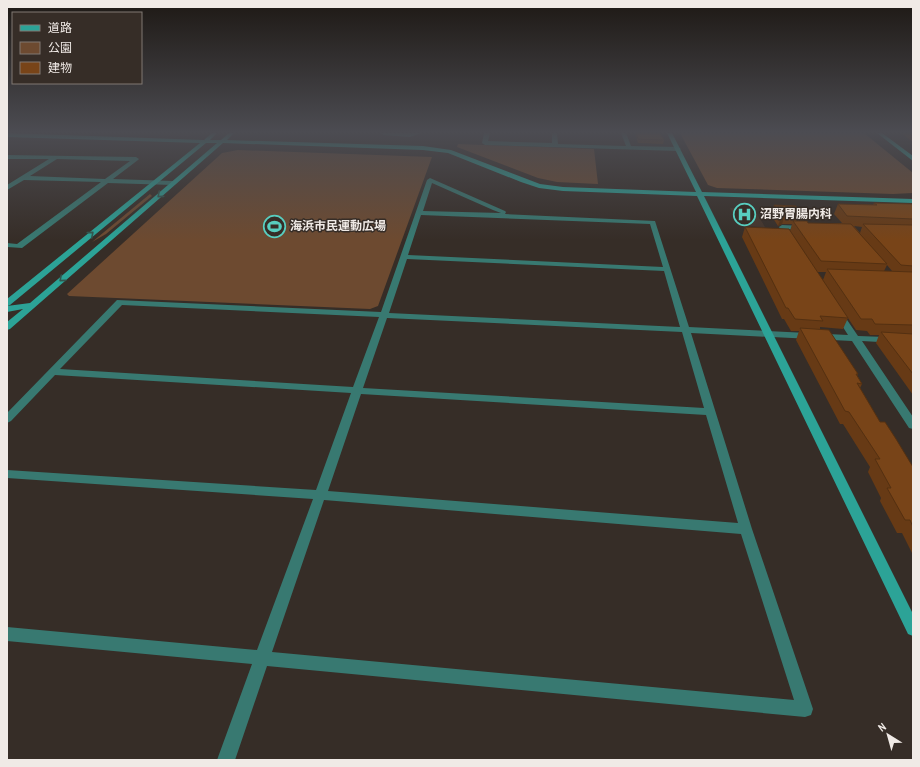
<svg xmlns="http://www.w3.org/2000/svg" width="920" height="767" viewBox="0 0 920 767" font-family="'Archivo Narrow','Noto Sans JP',sans-serif">
<style>
.built{fill:#44352b}
.green{fill:#6d4a30}
.lines{fill:none;stroke-linecap:round;stroke-linejoin:round}
.street{fill:#387971;fill-rule:evenodd}
.secondary{fill:#2ca397;fill-rule:evenodd}
.wall{fill:#673a15;fill-rule:evenodd}
.shaded-wall{fill:#543011}
.building{fill:#784418;stroke:#543011}
.oneway{stroke:#32564e}
.labels{text-anchor:middle;stroke-width:3;stroke-linejoin:round;paint-order:stroke}
.far-poi-label{font-size:12px;font-weight:bold;fill:#f0eae6;stroke:#362d27;text-anchor:start}
</style>
<rect width="100%" height="100%" fill="#362d27"/>
<path class="built" d="M 94,133 L 202,133 L 188,136 Z
M 730,208 L 754,209 L 765,227 L 739,226 Z"/>
<path class="green" d="M 680,133 L 864,133 L 913,173 L 913,193 L 893,194 L 717,188 L 708,185 Z
M 458,144 L 594,149 L 598,184 L 557,182 L 538,178 L 457,147 Z
M 238,150 L 432,157 L 378,306 L 370,309 L 69,296 L 67,294 L 222,153 Z
M 150,194 L 152,196 L 106,234 L 92,242 Z"/>
<g class="lines">
<path class="street" d="M 381,133 L 421,133 L 410,137 L 384,135 Z
M 484,133 L 490,133 L 488,141 L 552,143 L 552,133 L 557,133 L 558,144 L 626,146 L 621,133 L 626,133 L 631,146 L 678,147 L 681,149 L 678,151 L 485,145 L 482,143 Z
M 7,155 L 136,157 L 139,159 L 138,160 L 113,179 L 173,181 L 176,183 L 173,185 L 108,183 L 22,248 L 7,247 L 7,243 L 17,244 L 101,182 L 24,180 L 7,190 L 7,185 L 49,159 L 7,159 ZM 57,159 L 130,161 L 105,179 L 30,176 Z
M 430,178 L 505,211 L 506,212 L 505,214 L 655,221 L 689,327 L 848,335 L 834,313 L 838,310 L 841,311 L 858,336 L 913,338 L 913,344 L 862,341 L 913,417 L 913,429 L 909,428 L 852,341 L 691,333 L 752,529 L 813,709 L 811,715 L 805,717 L 267,666 L 235,760 L 217,760 L 252,664 L 7,641 L 7,627 L 257,650 L 313,499 L 7,478 L 7,470 L 316,490 L 351,393 L 55,375 L 11,421 L 7,423 L 7,413 L 117,300 L 381,312 L 427,180 ZM 432,183 L 493,210 L 501,213 L 423,211 ZM 421,215 L 650,224 L 663,267 L 408,255 ZM 407,259 L 664,271 L 680,327 L 389,313 ZM 122,305 L 379,317 L 353,387 L 60,369 ZM 387,318 L 682,332 L 704,408 L 363,388 ZM 361,394 L 706,415 L 738,523 L 328,491 ZM 324,500 L 741,534 L 794,700 L 272,652 Z
M 782,225 L 803,226 L 807,228 L 803,230 L 787,229 L 794,240 L 790,242 L 787,242 L 779,227 Z"/>
<path class="secondary" d="M 7,133 L 204,140 L 212,133 L 217,133 L 210,140 L 221,140 L 229,133 L 234,133 L 227,140 L 423,146 L 451,150 L 540,184 L 563,187 L 696,192 L 667,133 L 672,133 L 702,192 L 913,199 L 913,203 L 704,196 L 913,614 L 913,636 L 908,634 L 697,196 L 563,191 L 539,188 L 521,182 L 448,153 L 423,150 L 223,143 L 10,329 L 7,330 L 7,322 L 23,309 L 7,312 L 7,306 L 30,303 L 217,143 L 206,143 L 10,305 L 7,306 L 7,299 L 200,143 L 7,137 Z
M 877,133 L 882,133 L 913,156 L 913,161 Z"/>
</g>
<path class="wall" d="M 635,133 L 660,133 L 664,140 L 663,144 L 638,143 Z
M 901,133 L 913,133 L 913,142 Z
M 874,203 L 913,204 L 913,395 L 876,343 L 879,335 L 870,335 L 867,331 L 856,330 L 848,318 L 843,329 L 820,327 L 820,329 L 858,374 L 857,375 L 862,384 L 860,388 L 880,422 L 913,467 L 913,555 L 902,533 L 897,533 L 880,501 L 881,498 L 868,472 L 870,467 L 843,424 L 840,424 L 796,340 L 799,331 L 791,331 L 784,319 L 782,319 L 742,237 L 745,227 L 807,256 L 790,231 L 792,224 L 782,224 L 778,226 L 771,215 L 774,205 L 801,214 L 799,221 L 808,223 L 842,223 L 834,214 L 838,204 L 873,205 ZM 854,226 L 862,227 L 860,233 ZM 887,265 L 892,271 L 884,271 ZM 817,272 L 826,272 L 823,280 Z"/>
<path class="shaded-wall" d="M 785,214 L 782,224 L 778,226 L 781,217 Z"/>
<path class="building" d="M 636,133 L 660,133 L 664,140 L 638,139 Z
M 908,133 L 913,133 L 913,136 Z
M 874,203 L 913,204 L 913,219 L 847,216 L 838,204 L 877,205 Z
M 774,205 L 796,206 L 801,214 L 785,214 L 781,217 Z
M 793,221 L 807,221 L 808,223 L 851,224 L 887,264 L 821,261 Z
M 863,224 L 913,225 L 913,266 L 901,265 Z
M 745,227 L 789,229 L 848,318 L 820,316 L 823,321 L 795,319 L 788,308 L 786,308 Z
M 827,269 L 913,272 L 913,325 L 875,324 L 872,319 L 861,319 Z
M 800,328 L 829,330 L 858,374 L 856,374 L 862,384 L 857,383 L 880,422 L 885,422 L 896,439 L 913,467 L 913,527 L 910,520 L 905,520 L 887,488 L 891,488 L 875,459 L 880,459 L 849,412 L 845,411 Z
M 881,332 L 913,334 L 913,374 Z"/>
<defs><path id="oneway-chevron" d="M-2-3.5L2.5 0L-2 3.5" fill="none" stroke-width="1.6" stroke-linecap="round" stroke-linejoin="round"/></defs>
<g class="oneway">
<use href="#oneway-chevron" transform="translate(160 195) rotate(139)"/>
<use href="#oneway-chevron" transform="translate(91 234) rotate(-40)"/>
<use href="#oneway-chevron" transform="translate(62 279) rotate(139)"/>
</g>
<linearGradient id="sky" x2="0" y2="1"><stop stop-color="#1e1915"/><stop offset="0.55" stop-color="#4c4c52"/><stop offset="1" stop-color="#4c4c52" stop-opacity="0"/></linearGradient>
<rect width="920" height="240" fill="url(#sky)"/>
<defs>
<symbol id="hospital-ring" viewBox="-11 -11 22 22"><circle r="9.5" fill="#362d27" stroke="#58cec0" stroke-width="1.5"/><path d="M-5-5h3v3.5h4V-5h3V5h-3V1.5h-4V5h-3Z" fill="#58cec0"/></symbol>
<symbol id="stadium-ring" viewBox="-11 -11 22 22"><circle r="9.5" fill="#362d27" stroke="#58cec0" stroke-width="1.5"/><path d="M0-5a6.5 5 0 1 0 0 10a6.5 5 0 1 0 0-10ZM-3.5-1.8h7v3.6h-7Z" fill="#58cec0"/></symbol>
</defs>
<g fill-rule="evenodd">
<use href="#hospital-ring" x="732" y="202" width="25" height="25"/>
<use href="#stadium-ring" x="262" y="214" width="25" height="25"/>
</g>
<g class="labels">
<g class="far-poi-label">
<text x="760" y="218">沼野胃腸内科</text>
<text x="290" y="230">海浜市民運動広場</text>
</g>
</g>
<rect width="920" height="767" fill="none" stroke="#f0eae6" stroke-width="16"/>
<rect x="12" y="12" width="130" height="72" fill="#362d27" stroke="#807973"/>
<rect x="20" y="25" width="20" height="6" fill="#2ca397" stroke="#807973"/>
<text x="48" y="32" font-size="12" fill="#f0eae6">道路</text>
<rect x="20" y="42" width="20" height="12" fill="#6d4a30" stroke="#807973"/>
<text x="48" y="52" font-size="12" fill="#f0eae6">公園</text>
<rect x="20" y="62" width="20" height="12" fill="#784418" stroke="#807973"/>
<text x="48" y="72" font-size="12" fill="#f0eae6">建物</text>
<g transform="translate(888 735) rotate(323)" stroke="#362d27" stroke-width="3" paint-order="stroke">
<path d="M0-3L7 15L0 10L-7 15Z" fill="#f0eae6"/>
<text y="-6" font-size="11" font-weight="bold" text-anchor="middle" fill="#f0eae6">N</text>
</g>
</svg>
